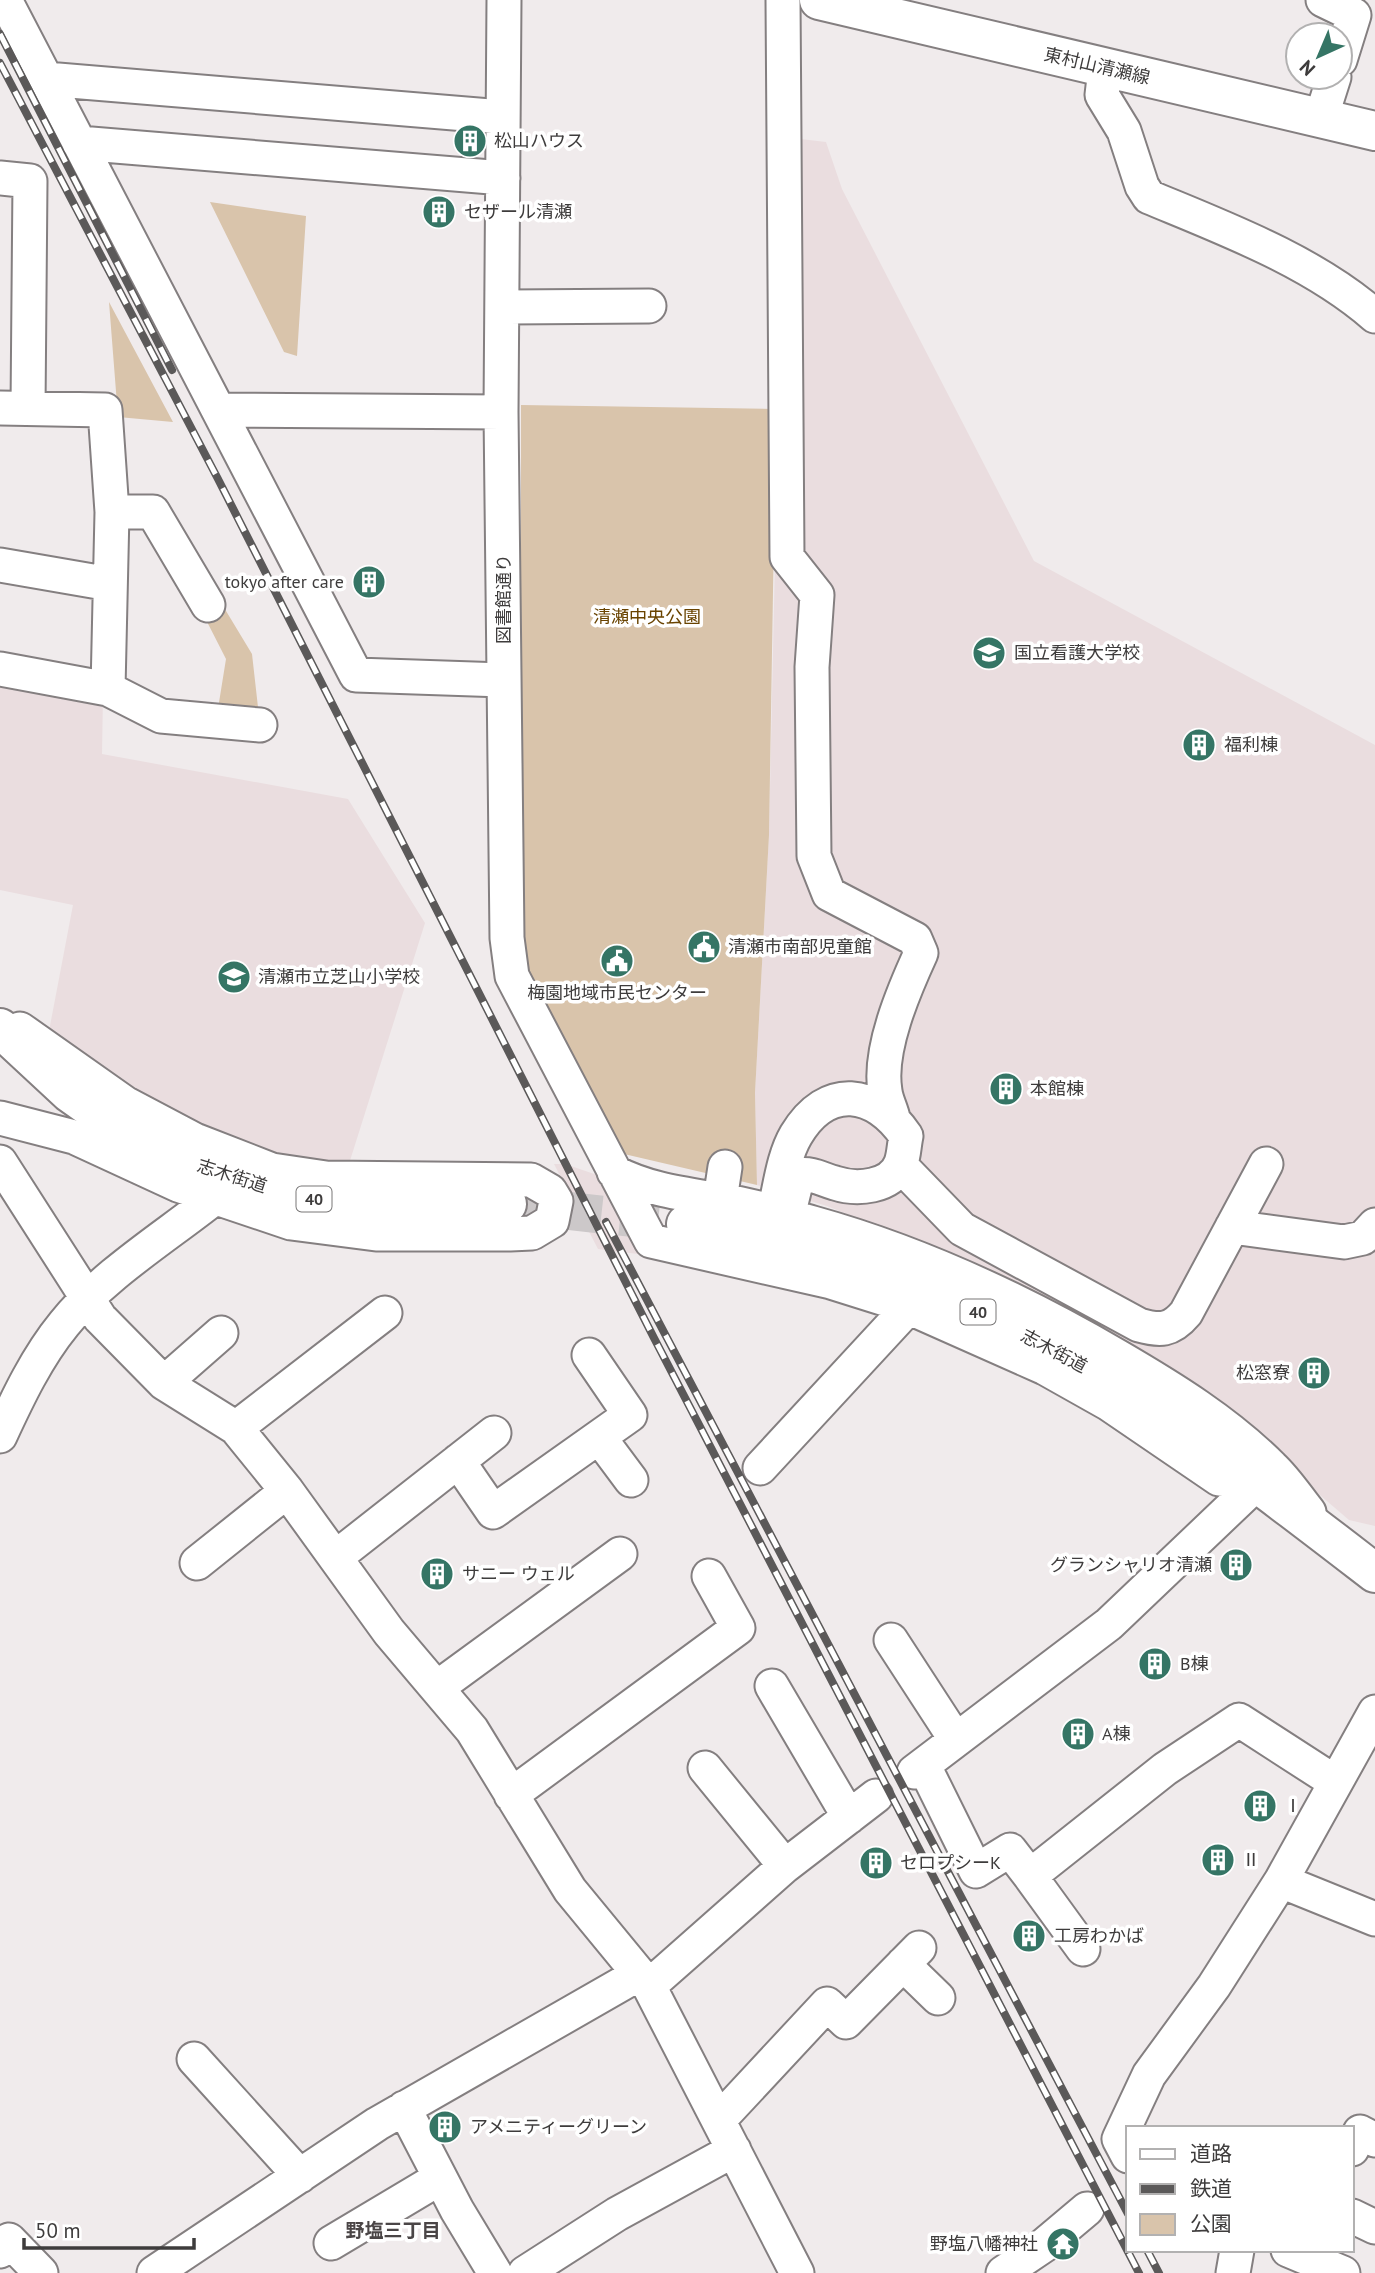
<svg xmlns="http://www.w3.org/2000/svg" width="1375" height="2273" viewBox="0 0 1375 2273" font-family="'PT Sans','Noto Sans JP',sans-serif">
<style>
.built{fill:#eadddf}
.green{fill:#d9c4ab}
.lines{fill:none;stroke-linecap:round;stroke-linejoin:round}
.major-tunnel{stroke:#ccc8c9;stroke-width:38;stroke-dasharray:38 19;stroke-linecap:butt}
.minor-casing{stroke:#847f80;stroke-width:37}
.major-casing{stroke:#847f80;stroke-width:42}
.minor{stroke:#fff;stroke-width:33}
.major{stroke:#fff;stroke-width:38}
.rail-casing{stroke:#5b5959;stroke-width:8}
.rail{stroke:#fff;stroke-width:5;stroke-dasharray:16;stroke-linecap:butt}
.labels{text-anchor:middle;stroke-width:7;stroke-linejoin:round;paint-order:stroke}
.shield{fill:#fff;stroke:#787676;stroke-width:2}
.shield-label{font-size:16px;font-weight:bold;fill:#3e3c3c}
.street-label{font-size:18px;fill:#3e3c3c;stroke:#fff}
.poi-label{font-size:18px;fill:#3e3c3c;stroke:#fff;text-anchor:start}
.park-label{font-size:18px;fill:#694300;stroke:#fff}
.neighbourhood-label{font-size:19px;font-weight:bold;fill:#4a4546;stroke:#fff}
</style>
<rect width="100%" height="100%" fill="#f0ebec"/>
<path class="built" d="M 792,138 L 826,142 L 842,189 L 1034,561 L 1375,745 L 1375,1526 L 1349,1520 L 1207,1398 L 907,1238 L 827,1206 L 757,1185 L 755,1093 L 769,835 L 775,560 Z
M 0,676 L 103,695 L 102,754 L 348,799 L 425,923 L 348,1167 L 274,1161 L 126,1093 L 49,1031 L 73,905 L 0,890 Z
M 554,1164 L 565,1164 L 603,1177 L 646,1255 L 598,1249 Z"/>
<path class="green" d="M 210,202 L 306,216 L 297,356 L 284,352 Z
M 109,302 L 173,422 L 118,417 Z
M 521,405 L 776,409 L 769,835 L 755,1093 L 757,1185 L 624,1154 L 577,1077 L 521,973 Z
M 220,601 L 252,654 L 260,725 L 216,721 L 226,659 L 201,610 Z"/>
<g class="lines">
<path class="major-tunnel" d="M 507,1204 L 686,1224"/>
<defs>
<path id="minor" d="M 5,0 L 356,675 L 503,680
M 504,0 L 501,412 L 507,938 L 512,976 L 651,1241 L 831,1282 L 901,1304 L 1045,1368 L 1109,1404 L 1219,1479 L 1256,1484
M 783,0 L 787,557 L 817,595 L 812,667 L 814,856 L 829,894 L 915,939 L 921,953 C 904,990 878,1050 885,1091 C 886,1100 891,1109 893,1118
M 1323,0 L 1354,15 L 1340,60
M 1105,69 L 1102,95 L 1124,131 L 1142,186 L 1149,197 C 1226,229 1312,261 1375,316
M 46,79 L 502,117
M 1321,118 L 1334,77
M 79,143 L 503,178
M 0,178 L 30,181 L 28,408
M 503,307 L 649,306
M 0,408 L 105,410 L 112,512 L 108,689
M 219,410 L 501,412
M 112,512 L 153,512 L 208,605
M 0,565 L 110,584
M 0,669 L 108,689 L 161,716 L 260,725
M 0,1118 L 74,1137 L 178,1185 L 291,1223 L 376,1234 L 510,1234 L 532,1233 L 552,1221 L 556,1201 L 550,1191 L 531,1180 L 326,1178 L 272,1170 L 195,1140 L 125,1103 L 20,1029
M 0,1162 L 100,1318 L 164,1383 L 236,1428 L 287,1491 L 389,1632 L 472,1730 L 570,1890 L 649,1986 L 797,2273
M 900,1165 L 962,1229 L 1139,1325 C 1160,1331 1171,1331 1186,1313 L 1266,1164
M 614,1172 C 656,1194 701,1195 746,1205 C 769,1210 791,1217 813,1223 C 921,1253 1021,1300 1117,1356 C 1172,1388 1227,1422 1272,1467 C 1286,1480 1297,1497 1309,1512
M 720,1200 L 725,1167
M 774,1212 C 780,1188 783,1157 796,1135 C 827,1083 875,1090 906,1136 C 904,1145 904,1155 901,1163 C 892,1188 856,1190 835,1183 C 820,1179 814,1173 798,1175 L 788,1216
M 1232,1227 L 1344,1242 L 1363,1238 L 1375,1225
M 164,1383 L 221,1333
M 236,1428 L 385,1313
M 0,1436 C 18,1397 37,1357 64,1324 C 102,1276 165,1237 213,1199
M 599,1437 L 631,1480
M 458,1461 L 493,1512 L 630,1415 L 589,1355
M 760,1468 L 908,1308
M 336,1557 L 494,1433
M 197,1563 L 287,1491
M 891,1640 L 956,1740
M 772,1686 L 849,1817
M 438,1687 L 620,1554
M 924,1766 L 976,1871 L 1010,1850 L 1030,1876
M 705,1768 L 785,1866
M 914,1772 L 1109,1624 L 1256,1484
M 511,1795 L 738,1628 L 709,1576
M 1281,1881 L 1375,1919
M 1083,1949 L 1030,1876 L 1165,1769 L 1239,1720 L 1335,1782
M 903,1964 L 938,1998
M 649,1986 L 785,1866 L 876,1796
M 194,2059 L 300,2176
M 404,2108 L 457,2210 L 495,2273
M 719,2120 L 827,2004 L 846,2022 L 919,1948
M 1352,2149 L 1360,2132 L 1375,2140
M 1128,2156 L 1119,2139 L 1149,2075 L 1214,1986 L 1281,1881 L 1375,1712
M 1352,2216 L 1375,2227
M 331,2243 L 440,2178
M 1288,2250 L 1343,2273
M 0,2251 L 9,2240 L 41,2273
M 154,2273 L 377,2124 L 639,1974
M 525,2273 L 617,2214 L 734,2150
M 1003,2273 L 1043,2246 L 1087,2209
M 1233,2273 L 1237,2250"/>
<path id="major" d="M 819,0 L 1375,131
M 0,1028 L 70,1093 L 132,1137 L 190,1163 L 251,1185 L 317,1200 L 507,1204
M 686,1224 C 764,1239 842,1257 916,1285 C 1087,1349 1232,1463 1375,1573"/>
</defs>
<use href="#minor" class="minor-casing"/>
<use href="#major" class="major-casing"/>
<use href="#minor" class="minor"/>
<use href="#major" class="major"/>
<defs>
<path id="rail" d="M 0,34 L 172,370
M 0,63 L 218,479 L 654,1338 L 1139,2273
M 606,1222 L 1128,2214
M 1147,2250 L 1159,2273"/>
</defs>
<use href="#rail" class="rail-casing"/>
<use href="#rail" class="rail"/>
</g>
<defs>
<symbol id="building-disc" viewBox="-11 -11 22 22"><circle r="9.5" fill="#357565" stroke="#fff"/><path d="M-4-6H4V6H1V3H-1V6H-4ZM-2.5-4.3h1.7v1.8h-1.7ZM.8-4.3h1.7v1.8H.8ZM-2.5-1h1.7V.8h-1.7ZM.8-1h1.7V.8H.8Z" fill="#fff"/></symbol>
<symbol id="university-disc" viewBox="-11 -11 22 22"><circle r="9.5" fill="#357565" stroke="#fff"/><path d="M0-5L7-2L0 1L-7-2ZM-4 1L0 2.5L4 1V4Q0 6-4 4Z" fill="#fff"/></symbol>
<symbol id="civic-disc" viewBox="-11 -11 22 22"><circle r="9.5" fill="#357565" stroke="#fff"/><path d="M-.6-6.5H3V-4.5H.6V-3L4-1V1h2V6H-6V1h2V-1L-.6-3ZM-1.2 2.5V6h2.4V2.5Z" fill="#fff"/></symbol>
<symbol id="school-disc" viewBox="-11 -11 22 22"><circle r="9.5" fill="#357565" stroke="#fff"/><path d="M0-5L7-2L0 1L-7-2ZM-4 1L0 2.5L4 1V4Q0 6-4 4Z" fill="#fff"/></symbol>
<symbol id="temple-disc" viewBox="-11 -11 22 22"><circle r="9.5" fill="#357565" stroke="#fff"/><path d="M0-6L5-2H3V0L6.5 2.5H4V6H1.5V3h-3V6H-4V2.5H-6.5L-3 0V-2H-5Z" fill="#fff"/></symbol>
</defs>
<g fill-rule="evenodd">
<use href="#building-disc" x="451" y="122" width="38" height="38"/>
<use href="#building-disc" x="420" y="193" width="38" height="38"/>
<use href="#building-disc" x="350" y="563" width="38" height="38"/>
<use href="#university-disc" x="970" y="634" width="38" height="38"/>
<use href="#building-disc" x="1180" y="726" width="38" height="38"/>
<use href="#civic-disc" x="685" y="928" width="38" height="38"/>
<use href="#civic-disc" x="598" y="942" width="38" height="38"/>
<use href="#school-disc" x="215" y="958" width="38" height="38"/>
<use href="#building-disc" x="987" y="1070" width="38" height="38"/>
<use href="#building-disc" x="1295" y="1354" width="38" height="38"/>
<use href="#building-disc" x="1217" y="1546" width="38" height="38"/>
<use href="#building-disc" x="418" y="1555" width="38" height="38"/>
<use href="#building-disc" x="1136" y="1645" width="38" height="38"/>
<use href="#building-disc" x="1059" y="1715" width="38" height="38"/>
<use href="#building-disc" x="1241" y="1787" width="38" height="38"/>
<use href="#building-disc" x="1199" y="1841" width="38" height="38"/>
<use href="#building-disc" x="857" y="1844" width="38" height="38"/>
<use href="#building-disc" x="1010" y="1917" width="38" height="38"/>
<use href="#building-disc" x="426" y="2108" width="38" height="38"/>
<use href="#temple-disc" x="1044" y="2225" width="38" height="38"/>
</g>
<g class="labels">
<g class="shield">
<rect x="296.5" y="1186.5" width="35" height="25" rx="5"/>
<rect x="960.5" y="1299.5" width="35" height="25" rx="5"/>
</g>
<g class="shield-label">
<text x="314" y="1205">40</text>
<text x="978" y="1318">40</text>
</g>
<g class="street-label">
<text transform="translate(1097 66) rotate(13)" y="6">東村山清瀬線</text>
<text transform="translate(504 599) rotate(-90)" y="6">図書館通り</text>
<text transform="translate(232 1176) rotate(18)" y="6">志木街道</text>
<text transform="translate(1054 1351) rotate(28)" y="6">志木街道</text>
</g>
<g class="poi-label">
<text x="494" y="147">松山ハウス</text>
<text x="464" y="218">セザール清瀬</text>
<text x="344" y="588" text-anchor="end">tokyo after care</text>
<text x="1014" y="659">国立看護大学校</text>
<text x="1224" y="751">福利棟</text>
<text x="728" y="953">清瀬市南部児童館</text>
<text x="258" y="983">清瀬市立芝山小学校</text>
<text x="617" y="999" text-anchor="middle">梅園地域市民センター</text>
<text x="1030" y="1095">本館棟</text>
<text x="1290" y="1379" text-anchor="end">松窓寮</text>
<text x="1212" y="1571" text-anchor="end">グランシャリオ清瀬</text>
<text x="462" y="1580">サニー ウェル</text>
<text x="1180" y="1670">B棟</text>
<text x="1102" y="1740">A棟</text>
<text x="1284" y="1812">Ⅰ</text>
<text x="1242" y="1866">Ⅱ</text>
<text x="900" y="1869">セロプシーK</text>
<text x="1054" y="1942">工房わかば</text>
<text x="470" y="2133">アメニティーグリーン</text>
<text x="1038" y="2250" text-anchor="end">野塩八幡神社</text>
</g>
<g class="park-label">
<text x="647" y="623">清瀬中央公園</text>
</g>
<g class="neighbourhood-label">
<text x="393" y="2237">野塩三丁目</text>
</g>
</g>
<rect x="1126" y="2126" width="228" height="126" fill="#ffffff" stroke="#b2b1b1" stroke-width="2"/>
<rect x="1140" y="2149" width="35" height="10" fill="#ffffff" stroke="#b2b1b1" stroke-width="2"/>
<text x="1190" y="2161" font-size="21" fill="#3e3c3c">道路</text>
<rect x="1140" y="2184" width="35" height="10" fill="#5b5959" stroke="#b2b1b1" stroke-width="2"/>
<text x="1190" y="2196" font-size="21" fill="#3e3c3c">鉄道</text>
<rect x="1140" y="2214" width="35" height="21" fill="#d9c4ab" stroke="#b2b1b1" stroke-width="2"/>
<text x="1190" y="2231" font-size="21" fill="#3e3c3c">公園</text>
<g transform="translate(1319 56) rotate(224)"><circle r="33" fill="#ffffff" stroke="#b2b1b1" stroke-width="2"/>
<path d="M0-5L12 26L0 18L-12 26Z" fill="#357565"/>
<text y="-10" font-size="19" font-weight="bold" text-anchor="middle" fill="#3e3c3c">N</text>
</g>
<path d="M24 2238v10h170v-10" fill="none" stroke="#3e3c3c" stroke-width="3.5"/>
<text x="35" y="2238" font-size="21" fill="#3e3c3c" stroke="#ffffff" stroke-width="5" paint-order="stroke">50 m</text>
</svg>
